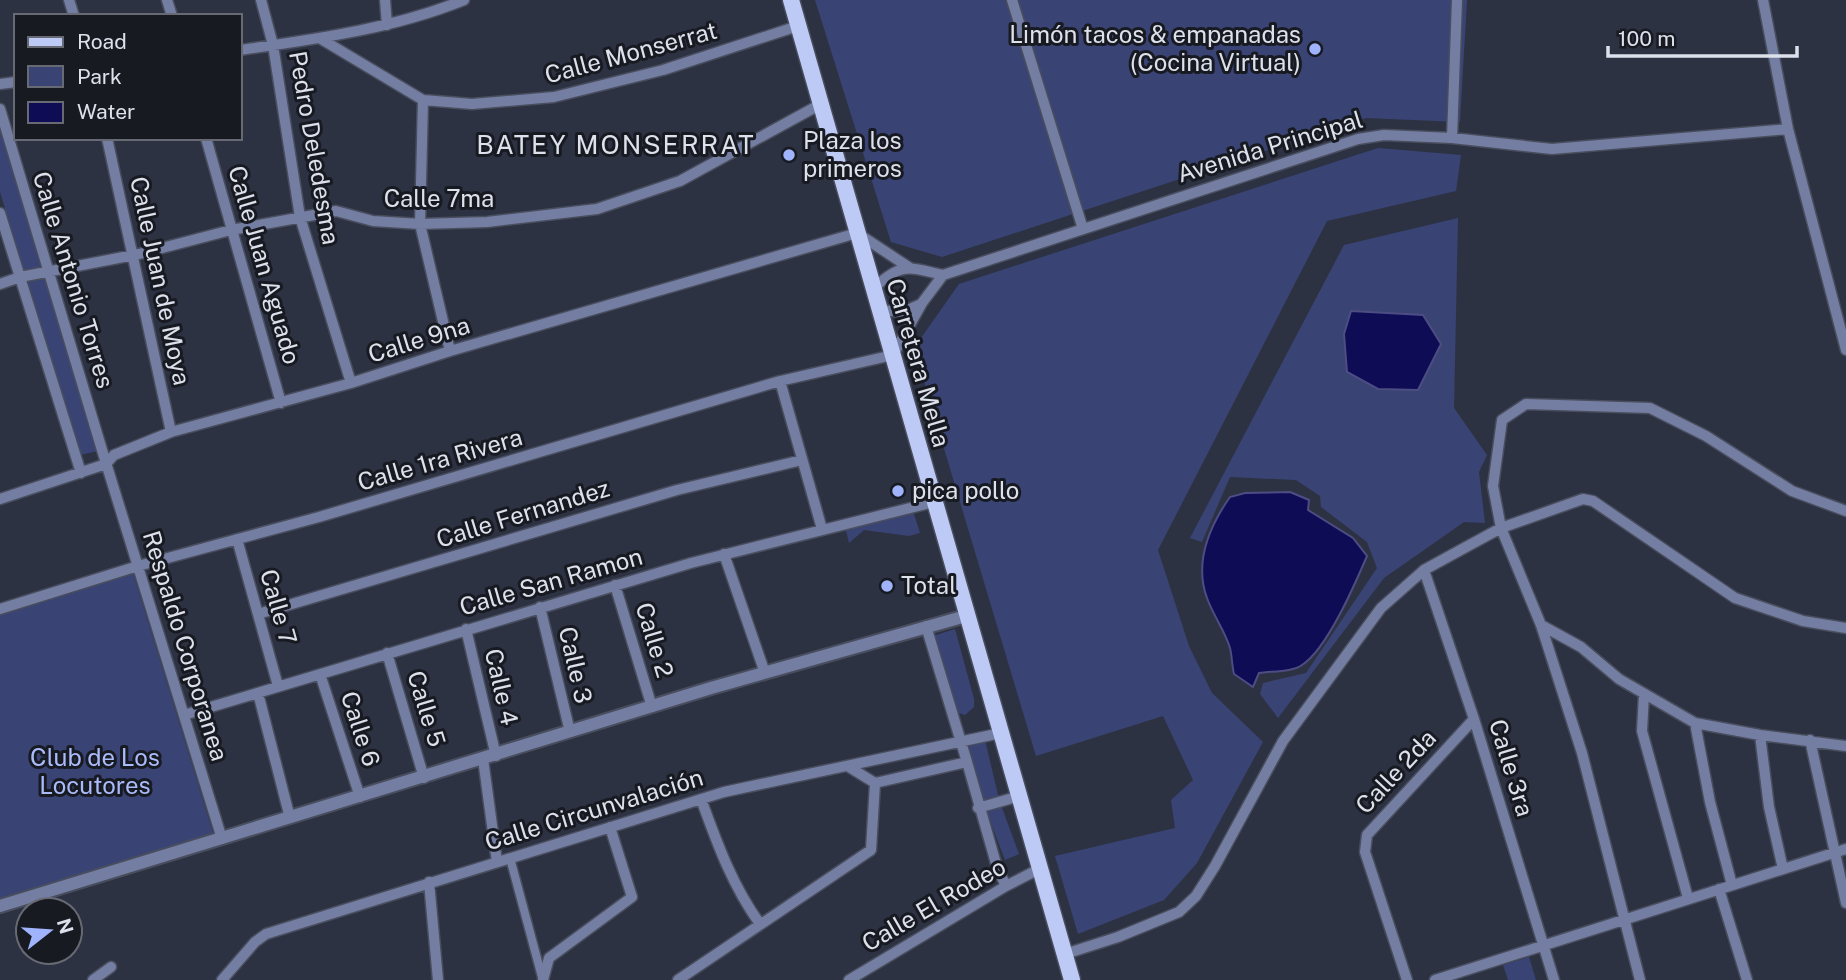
<svg xmlns="http://www.w3.org/2000/svg" width="1846" height="980" viewBox="0 0 1846 980" font-family="'Public Sans',sans-serif">
<style>
.green{fill:#394475}
.water{fill:#0f0c56;stroke:#4d4c83;stroke-width:2}
.lines{fill:none;stroke-linecap:round;stroke-linejoin:round}
.pedestrian-casing{stroke:#494e5e;stroke-width:11}
.minor-casing{stroke:#494e5e;stroke-width:13}
.tertiary-casing{stroke:#494e5e;stroke-width:16}
.primary-casing{stroke:#494e5e;stroke-width:19}
.pedestrian{stroke:#747ea2;stroke-width:8}
.minor{stroke:#747ea2;stroke-width:10}
.tertiary{stroke:#747ea2;stroke-width:12}
.primary{stroke:#bdcaf6;stroke-width:16}
.poi-dot{fill:#a0b3fd;stroke:#181a22;stroke-width:2.5}
.labels{text-anchor:middle;stroke-width:6;stroke-linejoin:round;paint-order:stroke}
.poi-label{font-size:24px;fill:#dde1ec;stroke:#181a22;text-anchor:start}
.street-label{font-size:24px;fill:#dde1ec;stroke:#181a22}
.park-label{font-size:24px;fill:#aabbfb;stroke:#181a22}
.neighbourhood-label{font-size:26px;letter-spacing:2px;fill:#dde1ec;stroke:#181a22}
</style>
<rect width="100%" height="100%" fill="#2d3243"/>
<path class="green" d="M 815,0 L 1467,0 L 1460,122 L 1366,118 L 942,257 L 891,242 Z
M 0,106 L 102,450 L 80,455 L 0,192 Z
M 1378,148 L 1461,155 L 1456,191 L 1327,221 L 1158,550 L 1189,646 L 1212,693 L 1263,742 L 1197,863 L 1164,900 L 1078,934 L 1055,856 L 1175,828 L 1171,800 L 1193,780 L 1163,716 L 1036,756 L 914,348 L 959,284 Z
M 1458,218 L 1454,408 L 1487,455 L 1479,472 L 1485,523 L 1464,522 L 1384,578 L 1278,718 L 1260,694 L 1263,683 L 1306,673 L 1377,568 L 1367,542 L 1321,507 L 1320,496 L 1296,480 L 1230,477 L 1202,542 L 1190,538 L 1344,245 Z
M 913,511 L 920,533 L 909,536 L 864,530 L 849,543 L 846,530 Z
M 133,573 L 214,836 L 0,900 L 0,615 Z
M 955,629 L 974,699 L 974,707 L 965,715 L 956,712 L 933,636 Z
M 985,740 L 999,799 L 983,803 L 967,744 Z
M 1001,805 L 1019,854 L 1005,860 L 986,810 Z
M 1529,957 L 1536,980 L 1508,980 L 1503,965 Z"/>
<path class="water" d="M 1351,311 L 1423,315 L 1441,344 L 1418,390 L 1378,389 L 1347,372 L 1344,334 Z
M 1290,492 L 1309,500 L 1308,510 L 1353,538 L 1367,556 C 1355,584 1327,649 1302,665 C 1293,672 1271,671 1259,673 L 1253,687 L 1234,674 C 1232,666 1232,656 1230,648 C 1225,631 1213,615 1207,598 C 1194,563 1209,527 1230,497 L 1245,493 Z"/>
<g class="lines">
<defs>
<path id="pedestrian" d="M 510,858 L 542,977"/>
<path id="minor" d="M 69,0 L 74,16
M 167,0 L 172,16
M 261,0 L 273,45 L 300,217 L 351,383
M 385,0 L 387,25
M 1012,0 L 1083,229
M 1763,0 L 1788,129 L 1846,350
M 321,39 L 423,100 L 472,104 L 554,97 L 663,70 L 798,26
M 240,50 C 316,39 392,29 464,0
M 0,84 L 16,82
M 423,100 L 420,224 L 450,351
M 0,109 L 102,450 L 222,839
M 107,138 L 171,432
M 206,138 L 281,403
M 1452,138 L 1457,0
M 0,213 L 81,473
M 0,284 L 20,277 L 139,254 L 231,230 L 336,211 L 373,221 L 420,224 L 487,222 L 597,209 L 680,181 L 821,104
M 874,288 C 902,262 908,267 943,275 L 1358,139 L 1384,135 L 1452,138 L 1552,149 L 1788,129
M 880,310 L 903,312 L 921,304
M 780,381 L 822,529
M 0,499 L 106,464 L 114,455 L 171,432 L 351,383 L 450,351 L 857,233 L 910,268
M 237,539 L 278,686
M 724,554 L 765,673
M 1424,570 L 1474,719 L 1554,980
M 615,585 L 652,707
M 540,607 L 570,732
M 0,609 L 138,566 L 319,517 L 780,381 L 893,355 L 922,303 L 943,275
M 258,614 L 677,490 L 802,460
M 1541,625 L 1581,647 L 1619,679 L 1695,723 L 1760,735 L 1846,746
M 466,629 L 496,756
M 387,653 L 424,778
M 320,674 L 360,797
M 258,693 L 290,818
M 1644,694 L 1642,731 L 1688,898
M 184,715 L 691,563 L 934,502
M 1695,723 L 1710,802 L 1732,885
M 1760,735 L 1769,807 L 1783,869
M 1810,740 L 1846,903
M 483,759 L 497,862
M 967,762 L 997,867 L 1006,886
M 849,767 L 875,783 L 967,762 L 926,626
M 701,799 C 717,843 732,885 760,924
M 978,808 L 1020,796
M 429,882 L 438,980
M 1719,889 L 1747,980
M 1065,954 L 1118,937 L 1179,912 L 1196,896 L 1215,866 L 1283,741 L 1381,608 L 1424,570 L 1466,547 L 1501,528 L 1583,499 L 1593,501 L 1735,598 L 1803,621 L 1846,628
M 93,980 L 111,967
M 222,980 L 255,942 L 266,934 L 724,792 L 1001,733
M 543,980 L 549,958 L 632,897 L 610,827
M 678,980 L 871,850 L 875,783
M 849,980 L 1006,886 L 1041,868
M 1407,980 L 1365,852 L 1367,835 L 1474,719
M 1435,980 L 1846,849
M 1640,980 L 1582,753 L 1541,625 L 1501,528 L 1493,486 L 1502,420 L 1526,404 L 1650,408 L 1706,436 L 1792,491 L 1846,511"/>
<path id="tertiary" d="M 0,906 L 711,688 L 966,616"/>
<path id="primary" d="M 791,0 L 1072,980"/>
</defs>
<use href="#pedestrian" class="pedestrian-casing"/>
<use href="#minor" class="minor-casing"/>
<use href="#tertiary" class="tertiary-casing"/>
<use href="#primary" class="primary-casing"/>
<use href="#pedestrian" class="pedestrian"/>
<use href="#minor" class="minor"/>
<use href="#tertiary" class="tertiary"/>
<use href="#primary" class="primary"/>
</g>
<g class="poi-dot">
<circle cx="1315" cy="49" r="7"/>
<circle cx="789" cy="155" r="7"/>
<circle cx="898" cy="491" r="7"/>
<circle cx="887" cy="586" r="7"/>
</g>
<g class="labels">
<g class="poi-label">
<text x="1301" y="43" text-anchor="end">Limón tacos &amp; empanadas<tspan x="1301" dy="28">(Cocina Virtual)</tspan></text>
<text x="803" y="149">Plaza los<tspan x="803" dy="28">primeros</tspan></text>
<text x="912" y="499">pica pollo</text>
<text x="901" y="594">Total</text>
</g>
<g class="street-label">
<text transform="translate(631 53) rotate(-15)" y="8">Calle Monserrat</text>
<text transform="translate(1270 147) rotate(-17)" y="8">Avenida Principal</text>
<text transform="translate(314 148) rotate(80)" y="8">Pedro Deledesma</text>
<text x="439" y="207">Calle 7ma</text>
<text transform="translate(264 265) rotate(74)" y="8">Calle Juan Aguado</text>
<text transform="translate(73 280) rotate(73)" y="8">Calle Antonio Torres</text>
<text transform="translate(160 281) rotate(78)" y="8">Calle Juan de Moya</text>
<text transform="translate(419 340) rotate(-17)" y="8">Calle 9na</text>
<text transform="translate(918 363) rotate(74)" y="8">Carretera Mella</text>
<text transform="translate(440 460) rotate(-16)" y="8">Calle 1ra Rivera</text>
<text transform="translate(523 514) rotate(-17)" y="8">Calle Fernandez</text>
<text transform="translate(551 582) rotate(-16)" y="8">Calle San Ramon</text>
<text transform="translate(278 607) rotate(74)" y="8">Calle 7</text>
<text transform="translate(654 640) rotate(73)" y="8">Calle 2</text>
<text transform="translate(185 646) rotate(73)" y="8">Respaldo Corporanea</text>
<text transform="translate(575 665) rotate(77)" y="8">Calle 3</text>
<text transform="translate(501 687) rotate(77)" y="8">Calle 4</text>
<text transform="translate(426 709) rotate(73)" y="8">Calle 5</text>
<text transform="translate(360 729) rotate(72)" y="8">Calle 6</text>
<text transform="translate(1511 768) rotate(73)" y="8">Calle 3ra</text>
<text transform="translate(1396 772) rotate(-47)" y="8">Calle 2da</text>
<text transform="translate(594 810) rotate(-17)" y="8">Calle Circunvalación</text>
<text transform="translate(934 905) rotate(-30)" y="8">Calle El Rodeo</text>
</g>
<g class="park-label">
<text x="95" y="766">Club de Los<tspan x="95" dy="28">Locutores</tspan></text>
</g>
<g class="neighbourhood-label">
<text x="616" y="154">BATEY MONSERRAT</text>
</g>
</g>
<rect x="14" y="14" width="228" height="126" fill="#181a22" stroke="#676a73" stroke-width="2"/>
<rect x="28" y="37" width="35" height="10" fill="#bdcaf6" stroke="#676a73" stroke-width="2"/>
<text x="77" y="49" font-size="21" fill="#dde1ec">Road</text>
<rect x="28" y="66" width="35" height="21" fill="#394475" stroke="#676a73" stroke-width="2"/>
<text x="77" y="84" font-size="21" fill="#dde1ec">Park</text>
<rect x="28" y="102" width="35" height="21" fill="#0f0c56" stroke="#676a73" stroke-width="2"/>
<text x="77" y="119" font-size="21" fill="#dde1ec">Water</text>
<g transform="translate(49 931) rotate(73)"><circle r="33" fill="#181a22" stroke="#676a73" stroke-width="2"/>
<path d="M0-5L12 26L0 18L-12 26Z" fill="#a0b3fd"/>
<text y="-10" font-size="19" font-weight="bold" text-anchor="middle" fill="#dde1ec">N</text>
</g>
<path d="M1608 46v10h189v-10" fill="none" stroke="#dde1ec" stroke-width="3.5"/>
<text x="1618" y="46" font-size="21" fill="#dde1ec" stroke="#181a22" stroke-width="5" paint-order="stroke">100 m</text>
</svg>
